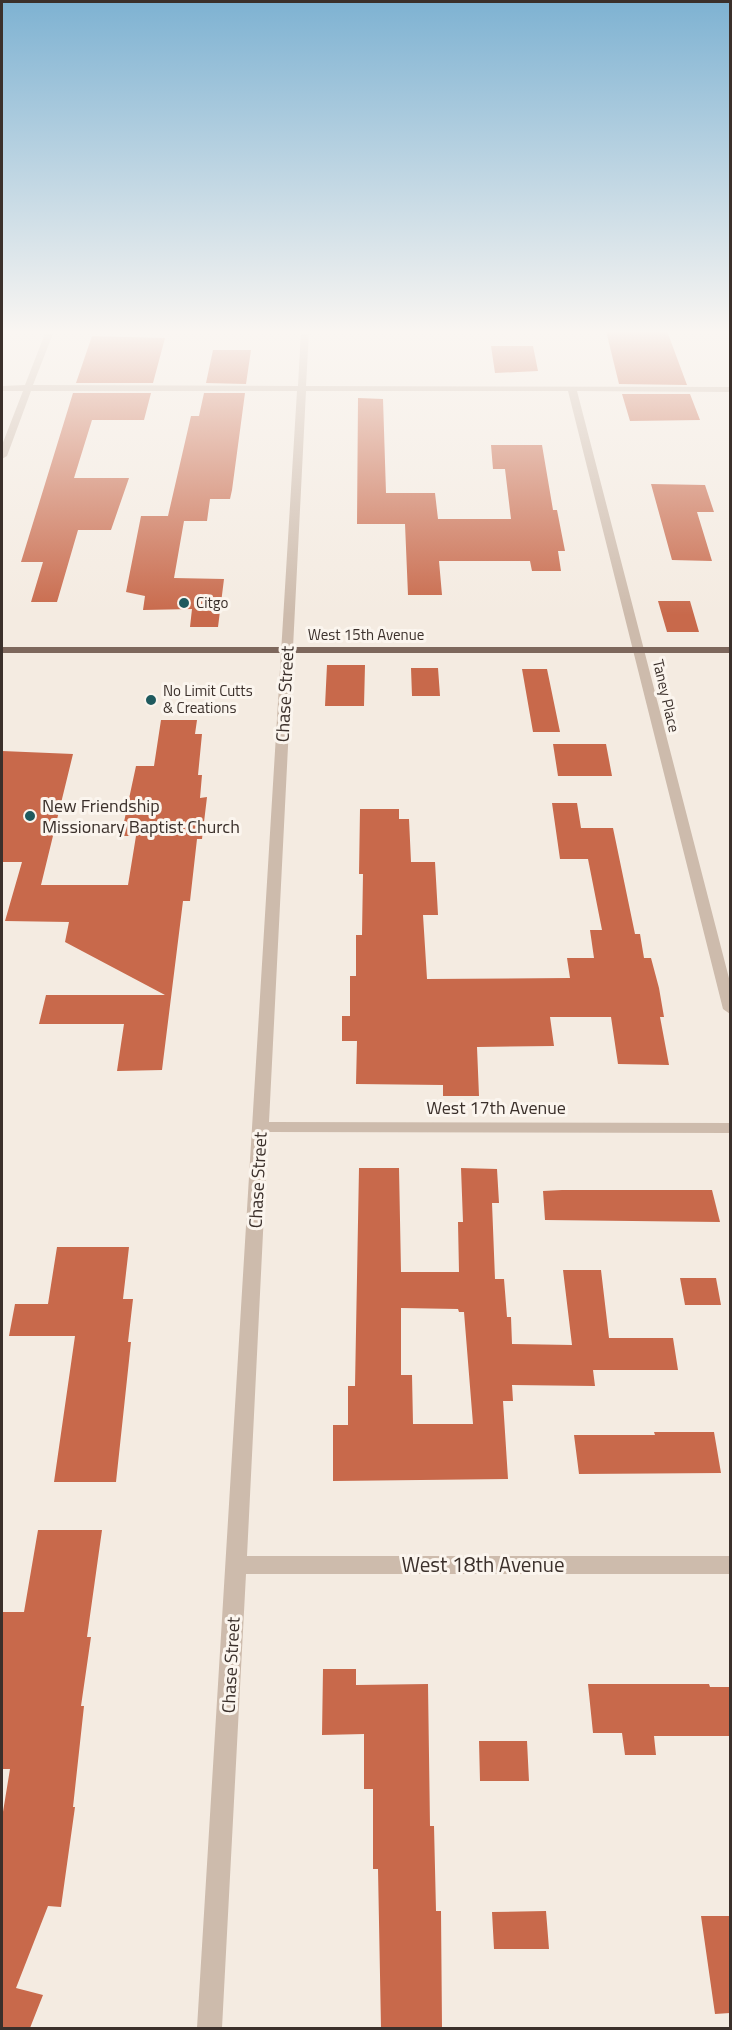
<svg xmlns="http://www.w3.org/2000/svg" width="732" height="2030" viewBox="0 0 732 2030" font-family="'Titillium Web',sans-serif">
<style>
.building{fill:#c8694b;fill-rule:evenodd}
.lines{fill:none;stroke-linecap:round;stroke-linejoin:round}
.minor{fill:#cdbbac;fill-rule:evenodd}
.major{fill:#7d675c;fill-rule:evenodd}
.poi-dot{fill:#1f5a5e;stroke:#fbf5ee;stroke-width:2}
.labels{text-anchor:middle;stroke-width:6;stroke-linejoin:round;paint-order:stroke}
.far-poi-label{font-size:15px;fill:#3b302b;stroke:#fbf5ee;text-anchor:start}
.far-street-label{font-size:15px;fill:#3b302b;stroke:#fbf5ee}
.street-label{font-size:18px;fill:#3b302b;stroke:#fbf5ee}
.poi-label{font-size:18px;fill:#3b302b;stroke:#fbf5ee;text-anchor:start}
.near-street-label{font-size:21px;fill:#3b302b;stroke:#fbf5ee}
</style>
<rect width="100%" height="100%" fill="#f4ebe1"/>
<path class="building" d="M 606,331 L 667,331 L 687,385 L 619,384 Z
M 92,336 L 165,338 L 153,383 L 76,383 Z
M 491,346 L 533,346 L 538,371 L 495,373 Z
M 213,350 L 251,350 L 246,384 L 206,383 Z
M 73,393 L 151,393 L 144,420 L 92,420 L 74,478 L 129,478 L 111,530 L 78,530 L 57,602 L 31,602 L 43,562 L 21,562 Z
M 204,393 L 245,393 L 232,490 L 230,499 L 210,499 L 207,521 L 184,521 L 174,578 L 224,579 L 218,627 L 190,627 L 192,609 L 143,610 L 145,596 L 126,592 L 141,516 L 168,516 L 191,416 L 199,416 Z
M 622,394 L 690,394 L 700,420 L 630,421 Z
M 358,398 L 383,399 L 386,493 L 435,493 L 438,519 L 511,519 L 505,469 L 493,469 L 491,445 L 542,445 L 553,510 L 557,510 L 565,551 L 558,551 L 561,571 L 532,571 L 530,561 L 439,561 L 442,595 L 408,595 L 405,524 L 357,524 Z
M 651,484 L 705,485 L 714,512 L 697,512 L 712,561 L 672,560 Z
M 658,601 L 690,601 L 699,632 L 667,632 Z
M 327,665 L 365,665 L 364,706 L 325,706 Z
M 411,668 L 438,668 L 440,696 L 412,696 Z
M 522,669 L 547,669 L 560,732 L 533,732 Z
M 161,720 L 197,720 L 195,734 L 202,734 L 198,775 L 202,775 L 200,798 L 207,797 L 202,839 L 197,839 L 190,901 L 183,901 L 162,1070 L 117,1071 L 124,1024 L 39,1024 L 46,995 L 165,995 L 65,942 L 69,922 L 5,921 L 22,862 L 2,862 L 2,751 L 73,754 L 41,885 L 128,885 L 136,836 L 121,836 L 136,766 L 154,766 Z
M 553,744 L 606,744 L 612,776 L 558,776 Z
M 552,803 L 577,803 L 581,828 L 613,828 L 635,934 L 640,934 L 644,958 L 651,958 L 659,988 L 664,1017 L 660,1017 L 669,1065 L 618,1064 L 611,1017 L 550,1017 L 554,1046 L 477,1047 L 479,1096 L 443,1096 L 443,1085 L 356,1084 L 357,1041 L 342,1041 L 342,1016 L 350,1016 L 350,976 L 356,976 L 356,935 L 362,935 L 363,874 L 359,874 L 360,809 L 399,809 L 399,819 L 409,819 L 411,862 L 435,862 L 438,915 L 423,915 L 427,979 L 570,978 L 567,958 L 594,958 L 590,930 L 602,930 L 588,859 L 560,859 Z
M 359,1168 L 399,1168 L 401,1272 L 459,1272 L 458,1222 L 463,1222 L 461,1168 L 497,1169 L 499,1203 L 492,1203 L 495,1279 L 504,1279 L 507,1317 L 511,1317 L 512,1344 L 572,1345 L 563,1270 L 601,1270 L 609,1338 L 673,1338 L 678,1370 L 593,1370 L 595,1386 L 512,1385 L 513,1401 L 503,1401 L 508,1479 L 333,1481 L 333,1425 L 348,1425 L 348,1386 L 355,1386 ZM 401,1308 L 458,1309 L 459,1312 L 464,1312 L 473,1424 L 413,1424 L 412,1375 L 401,1375 Z
M 562,1190 L 712,1190 L 720,1222 L 545,1220 L 543,1191 Z
M 57,1247 L 129,1247 L 123,1299 L 133,1299 L 128,1342 L 131,1342 L 116,1482 L 54,1482 L 75,1336 L 9,1336 L 15,1304 L 48,1304 Z
M 680,1278 L 716,1278 L 721,1305 L 685,1305 Z
M 654,1432 L 714,1432 L 721,1473 L 579,1474 L 574,1435 L 655,1435 Z
M 38,1530 L 102,1530 L 87,1637 L 91,1637 L 81,1706 L 84,1706 L 73,1807 L 75,1807 L 61,1907 L 48,1906 L 16,1988 L 43,1995 L 30,2028 L 2,2028 L 2,1818 L 10,1769 L 2,1769 L 2,1612 L 24,1612 Z
M 323,1669 L 356,1669 L 356,1685 L 428,1684 L 430,1826 L 434,1826 L 436,1911 L 441,1911 L 442,2028 L 381,2028 L 378,1869 L 373,1869 L 373,1789 L 364,1789 L 364,1734 L 322,1735 Z
M 588,1684 L 709,1684 L 710,1687 L 730,1687 L 730,1736 L 654,1736 L 656,1755 L 625,1755 L 622,1733 L 593,1733 Z
M 479,1741 L 527,1741 L 529,1781 L 480,1781 Z
M 546,1911 L 549,1949 L 494,1949 L 492,1912 Z
M 701,1916 L 730,1916 L 730,2013 L 715,2014 Z"/>
<g class="lines">
<path class="minor" d="M 46,331 L 54,331 L 33,385 L 298,386 L 301,331 L 309,331 L 306,386 L 730,387 L 730,392 L 577,391 L 730,982 L 730,1014 L 723,1009 L 568,391 L 306,391 L 269,1122 L 730,1123 L 730,1133 L 268,1132 L 247,1556 L 730,1556 L 730,1574 L 246,1574 L 222,2028 L 197,2028 L 297,391 L 31,391 L 7,456 L 2,459 L 2,445 L 23,391 L 2,391 L 2,386 L 25,385 Z"/>
<path class="major" d="M 2,647 L 730,647 L 730,653 L 2,653 Z"/>
</g>
<linearGradient id="sky" x2="0" y2="1"><stop stop-color="#7eb2d2"/><stop offset="0.54" stop-color="#faf6f2"/><stop offset="1" stop-color="#faf6f2" stop-opacity="0"/></linearGradient>
<rect width="732" height="615" fill="url(#sky)"/>
<g class="poi-dot">
<circle cx="184" cy="603" r="6"/>
<circle cx="151" cy="700" r="6"/>
<circle cx="30" cy="816" r="6"/>
</g>
<g class="labels">
<g class="far-poi-label">
<text x="196" y="608">Citgo</text>
<text x="163" y="696">No Limit Cutts<tspan x="163" dy="17">&amp; Creations</tspan></text>
</g>
<g class="far-street-label">
<text x="366" y="640">West 15th Avenue</text>
<text transform="translate(666 696) rotate(77)" y="5">Taney Place</text>
</g>
<g class="street-label">
<text transform="translate(285 694) rotate(-87)" y="6">Chase Street</text>
<text x="496" y="1114">West 17th Avenue</text>
<text transform="translate(258 1180) rotate(-87)" y="6">Chase Street</text>
<text transform="translate(231 1665) rotate(-87)" y="6">Chase Street</text>
</g>
<g class="poi-label">
<text x="42" y="812">New Friendship<tspan x="42" dy="21">Missionary Baptist Church</tspan></text>
</g>
<g class="near-street-label">
<text x="483" y="1572">West 18th Avenue</text>
</g>
</g>
<rect width="732" height="2030" fill="none" stroke="#3b302b" stroke-width="6"/>
</svg>
